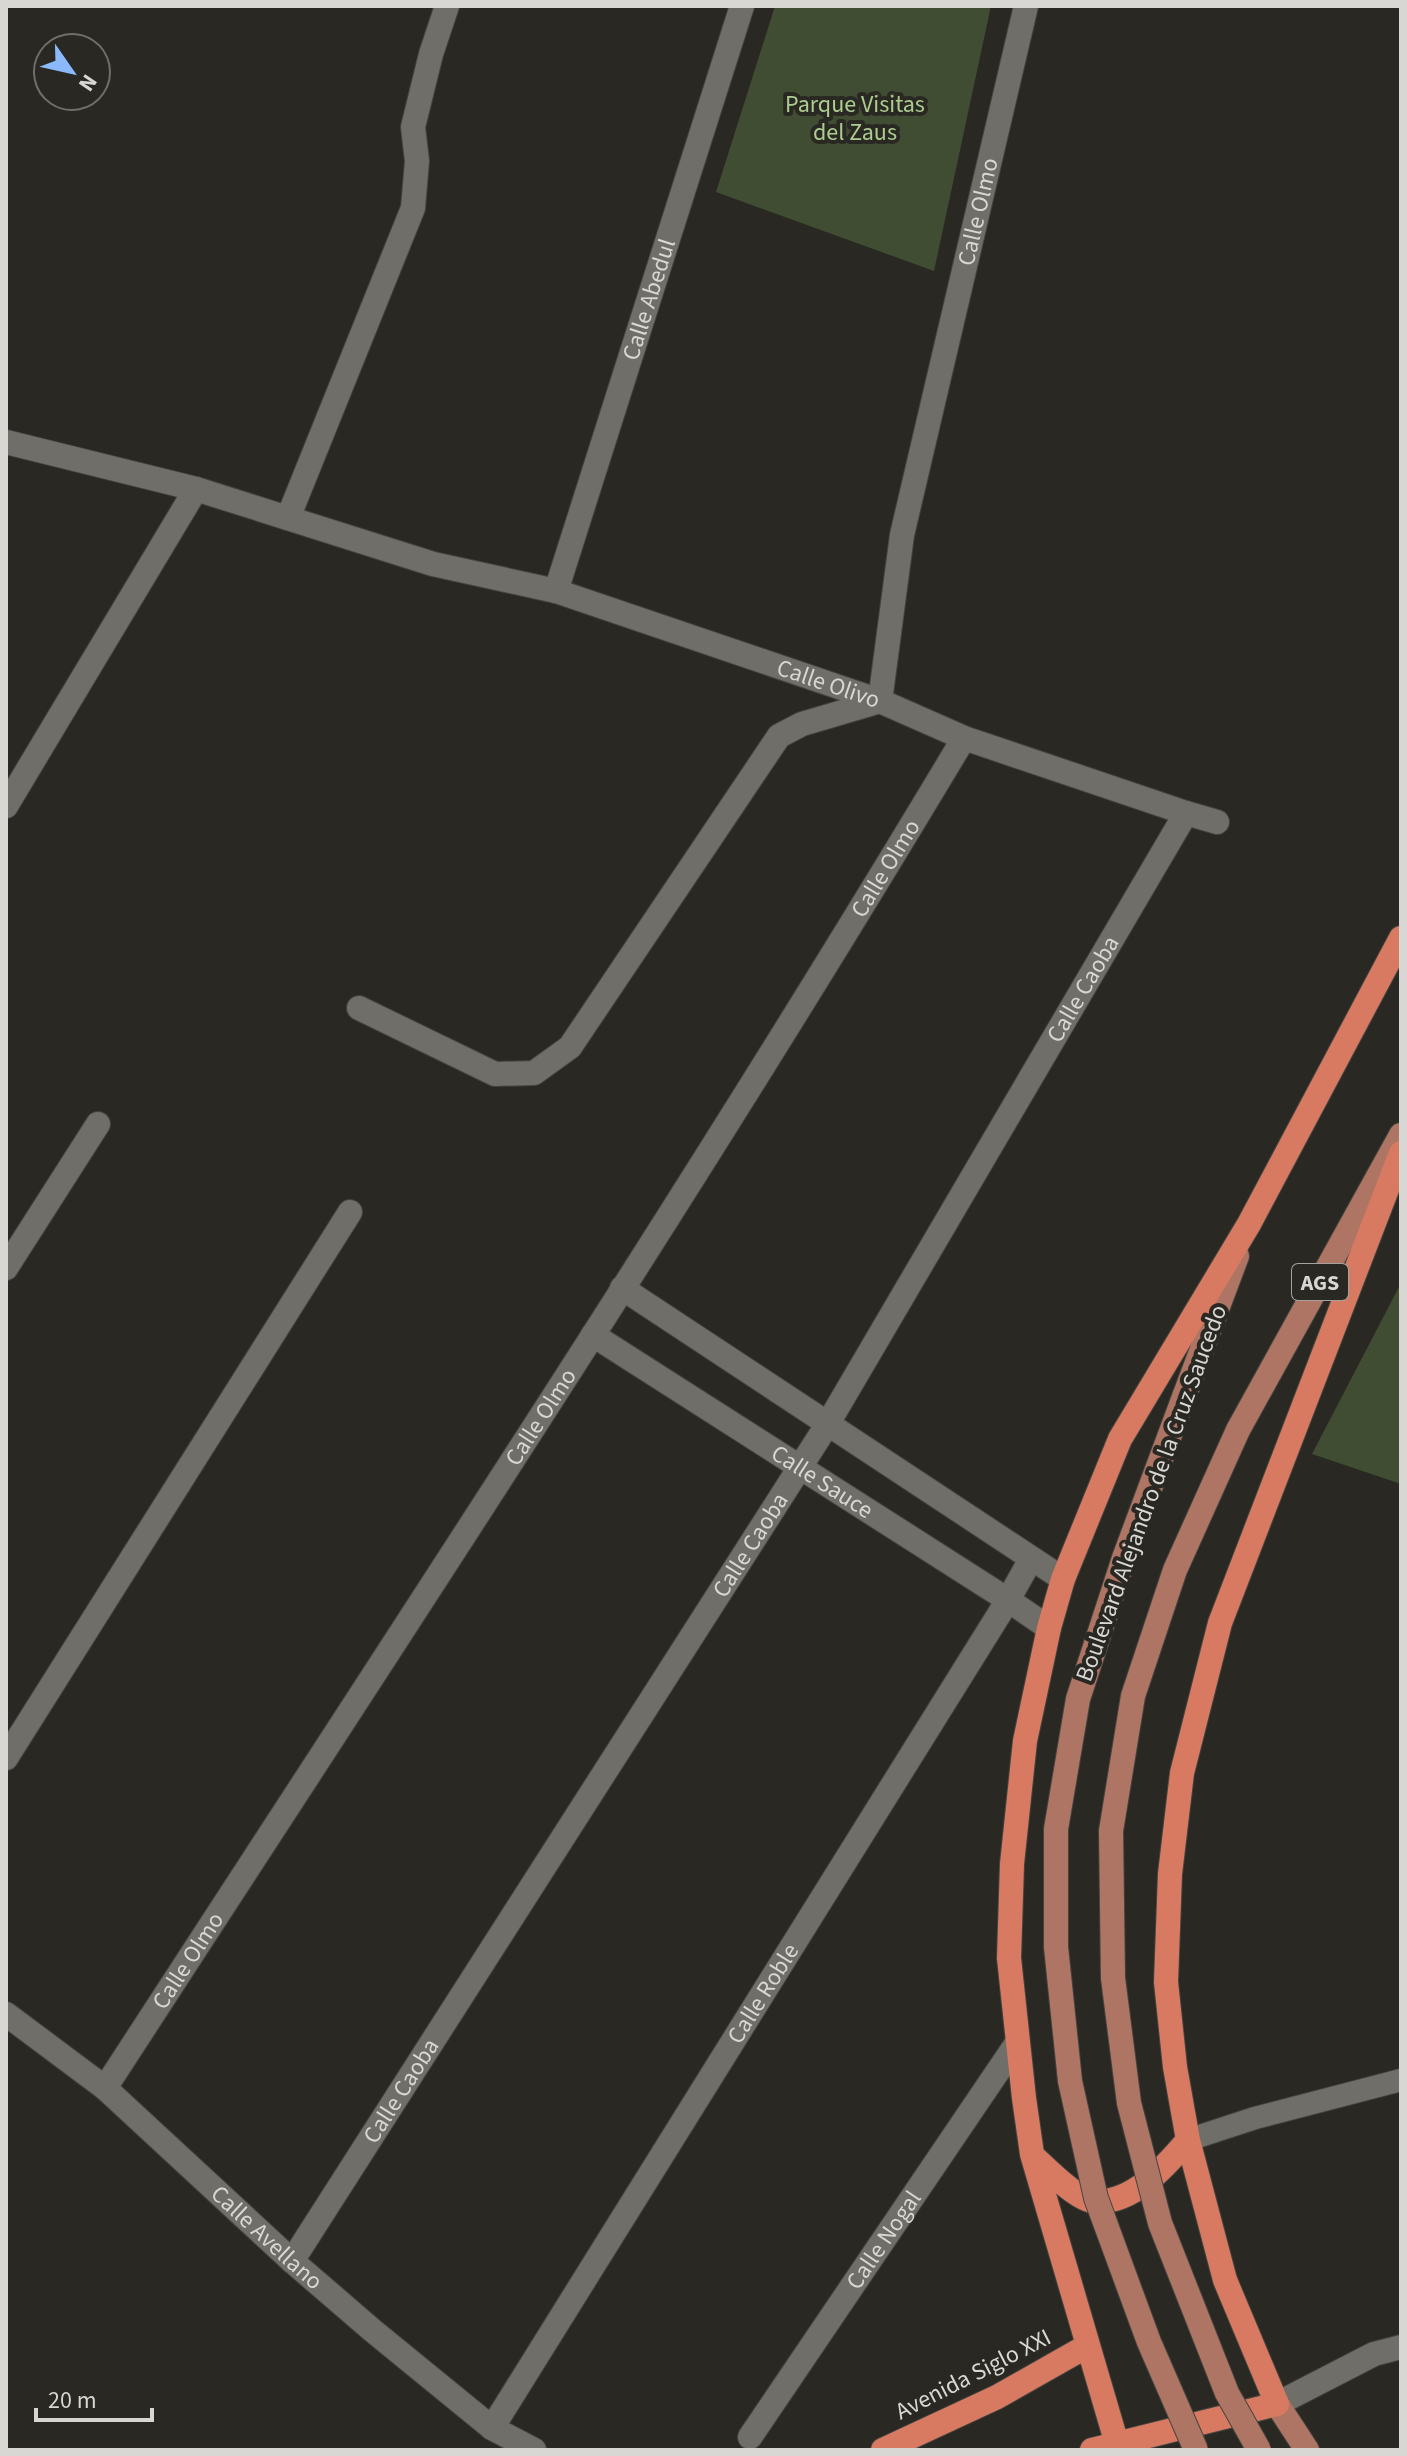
<svg xmlns="http://www.w3.org/2000/svg" width="1407" height="2456" viewBox="0 0 1407 2456" font-family="'Source Sans 3',sans-serif">
<style>
.green{fill:#404d33}
.lines{fill:none;stroke-linecap:round;stroke-linejoin:round}
.lane-casing{stroke:#454440;stroke-width:24}
.street-casing{stroke:#454440;stroke-width:26}
.primary-casing{stroke:#454440;stroke-width:26}
.highway-casing{stroke:#454440;stroke-width:26}
.lane{stroke:#6f6e68;stroke-width:22}
.street{stroke:#6f6e68;stroke-width:24}
.primary{stroke:#ae7564;stroke-width:24}
.highway{stroke:#d87a62;stroke-width:24}
.primary-bridge-casing{stroke:#454440;stroke-width:26;stroke-linecap:butt}
.primary-bridge{stroke:#ae7564;stroke-width:24}
.labels{text-anchor:middle;stroke-width:8;stroke-linejoin:round;paint-order:stroke}
.shield{fill:#292822;stroke:#a4a29f;stroke-width:2}
.shield-label{font-size:22px;font-weight:bold;fill:#d8d7d4}
.park-label{font-size:24px;fill:#adcc8f;stroke:#292822}
.street-label{font-size:24px;fill:#d8d7d4;stroke:#292822}
</style>
<rect width="100%" height="100%" fill="#292822"/>
<path class="green" d="M 775,6 L 991,6 L 934,271 L 716,192 Z
M 1401,1283 L 1401,1484 L 1312,1454 Z"/>
<g class="lines">
<defs>
<path id="lane" d="M 1188,2140 L 1255,2118 L 1401,2080"/>
<g id="street">
<path id="s1" d="M 6,442 L 196,489 L 433,564 L 556,591 L 880,701 L 964,738 L 1186,813 L 1217,822"/>
<path d="M 288,518 L 413,208 L 417,161 L 413,127 L 431,54 L 447,6"/>
<path id="s2" d="M 556,591 L 742,6"/>
<path d="M 6,806 L 196,489"/>
<path id="s3" d="M 359,1008 L 495,1074 L 534,1073 L 570,1047 L 779,736 L 802,724 L 880,701 L 902,535 L 1026,6"/>
<path d="M 6,1268 L 98,1124"/>
<path d="M 622,1288 L 1063,1579"/>
<path id="s4" d="M 593,1335 L 1008,1600 L 1049,1628"/>
<path d="M 6,1758 L 350,1212"/>
<path id="s5" d="M 6,2014 L 105,2088 L 292,2261 L 372,2330 L 492,2428 L 534,2450"/>
<path id="s6" d="M 105,2088 C 395,1641 690,1196 964,738"/>
<path id="s7" d="M 292,2261 L 827,1425 L 1186,813"/>
<path d="M 1277,2404 L 1374,2354 L 1401,2347"/>
<path id="s8" d="M 492,2428 L 1008,1600 L 1031,1559"/>
<path id="s9" d="M 750,2437 L 1017,2043"/>
</g>
<path id="primary" d="M 1184,1397 L 1237,1256
M 1238,1430 L 1401,1135
M 1277,2404 L 1307,2450"/>
<path id="highway" d="M 1033,2156 C 1046,2168 1075,2198 1092,2201 C 1131,2206 1166,2166 1188,2140
M 1117,2444 L 1032,2154 L 1024,2098 L 1009,1958 L 1012,1864 L 1025,1741 L 1049,1628 L 1063,1579 L 1120,1439 L 1249,1224 L 1401,938
M 883,2450 L 997,2397 L 1087,2346
M 1092,2450 L 1277,2404 L 1225,2280 L 1188,2140 L 1175,2067 L 1166,1982 L 1170,1874 L 1182,1773 L 1220,1623 L 1401,1153"/>
</defs>
<use href="#lane" class="lane-casing"/>
<use href="#street" class="street-casing"/>
<use href="#primary" class="primary-casing"/>
<use href="#highway" class="highway-casing"/>
<use href="#lane" class="lane"/>
<use href="#street" class="street"/>
<use href="#primary" class="primary"/>
<use href="#highway" class="highway"/>
<defs>
<path id="primary-bridge" d="M 1184,1397 L 1124,1558 L 1078,1699 L 1056,1829 L 1056,1947 L 1070,2081 L 1096,2198 L 1149,2342 L 1196,2450
M 1238,1430 L 1175,1570 L 1133,1696 L 1111,1831 L 1113,1978 L 1129,2103 L 1160,2223 L 1227,2393 L 1259,2450"/>
</defs>
<use href="#primary-bridge" class="primary-bridge-casing"/>
<use href="#primary-bridge" class="primary-bridge"/>
</g>
<g class="labels">
<rect class="shield" x="1292" y="1264" width="56" height="36" rx="6"/>
<g class="shield-label">
<text x="1320" y="1290">AGS</text>
</g>
<g class="park-label">
<text x="855" y="112">Parque Visitas<tspan x="855" dy="28">del Zaus</tspan></text>
</g>
<g class="street-label">
<text dy="8" stroke="none"><textPath href="#s3" startOffset="1216">Calle Olmo</textPath></text>
<text dy="8" stroke="none"><textPath href="#s2" startOffset="306">Calle Abedul</textPath></text>
<text dy="8" stroke="none"><textPath href="#s1" startOffset="858">Calle Olivo</textPath></text>
<text dy="8" stroke="none"><textPath href="#s6" startOffset="1448">Calle Olmo</textPath></text>
<text dy="8" stroke="none"><textPath href="#s7" startOffset="1498">Calle Caoba</textPath></text>
<text dy="8" stroke="none"><textPath href="#s6" startOffset="800">Calle Olmo</textPath></text>
<text dy="8" stroke="none"><textPath href="#s4" startOffset="272">Calle Sauce</textPath></text>
<text transform="translate(1151 1493) rotate(-70)" y="8">Boulevard Alejandro de la Cruz Saucedo</text>
<text dy="8" stroke="none"><textPath href="#s7" startOffset="850">Calle Caoba</textPath></text>
<text dy="8" stroke="none"><textPath href="#s6" startOffset="152">Calle Olmo</textPath></text>
<text dy="8" stroke="none"><textPath href="#s8" startOffset="512">Calle Roble</textPath></text>
<text dy="8" stroke="none"><textPath href="#s7" startOffset="202">Calle Caoba</textPath></text>
<text dy="8" stroke="none"><textPath href="#s5" startOffset="344">Calle Avellano</textPath></text>
<text dy="8" stroke="none"><textPath href="#s9" startOffset="238">Calle Nogal</textPath></text>
<text transform="translate(973 2374) rotate(-27)" y="8">Avenida Siglo XXI</text>
</g>
</g>
<rect width="1407" height="2456" fill="none" stroke="#d8d7d4" stroke-width="16"/>
<g transform="translate(72 72) rotate(124)"><circle r="38" fill="#292822" stroke="#6f6e69" stroke-width="2"/>
<path d="M0-6L14 30L0 20L-14 30Z" fill="#8bbafc"/>
<text y="-12" font-size="22" font-weight="bold" text-anchor="middle" fill="#d8d7d4">N</text>
</g>
<path d="M36 2408v12h116v-12" fill="none" stroke="#d8d7d4" stroke-width="4"/>
<text x="48" y="2408" font-size="24" fill="#d8d7d4" stroke="#292822" stroke-width="6" paint-order="stroke">20 m</text>
</svg>
